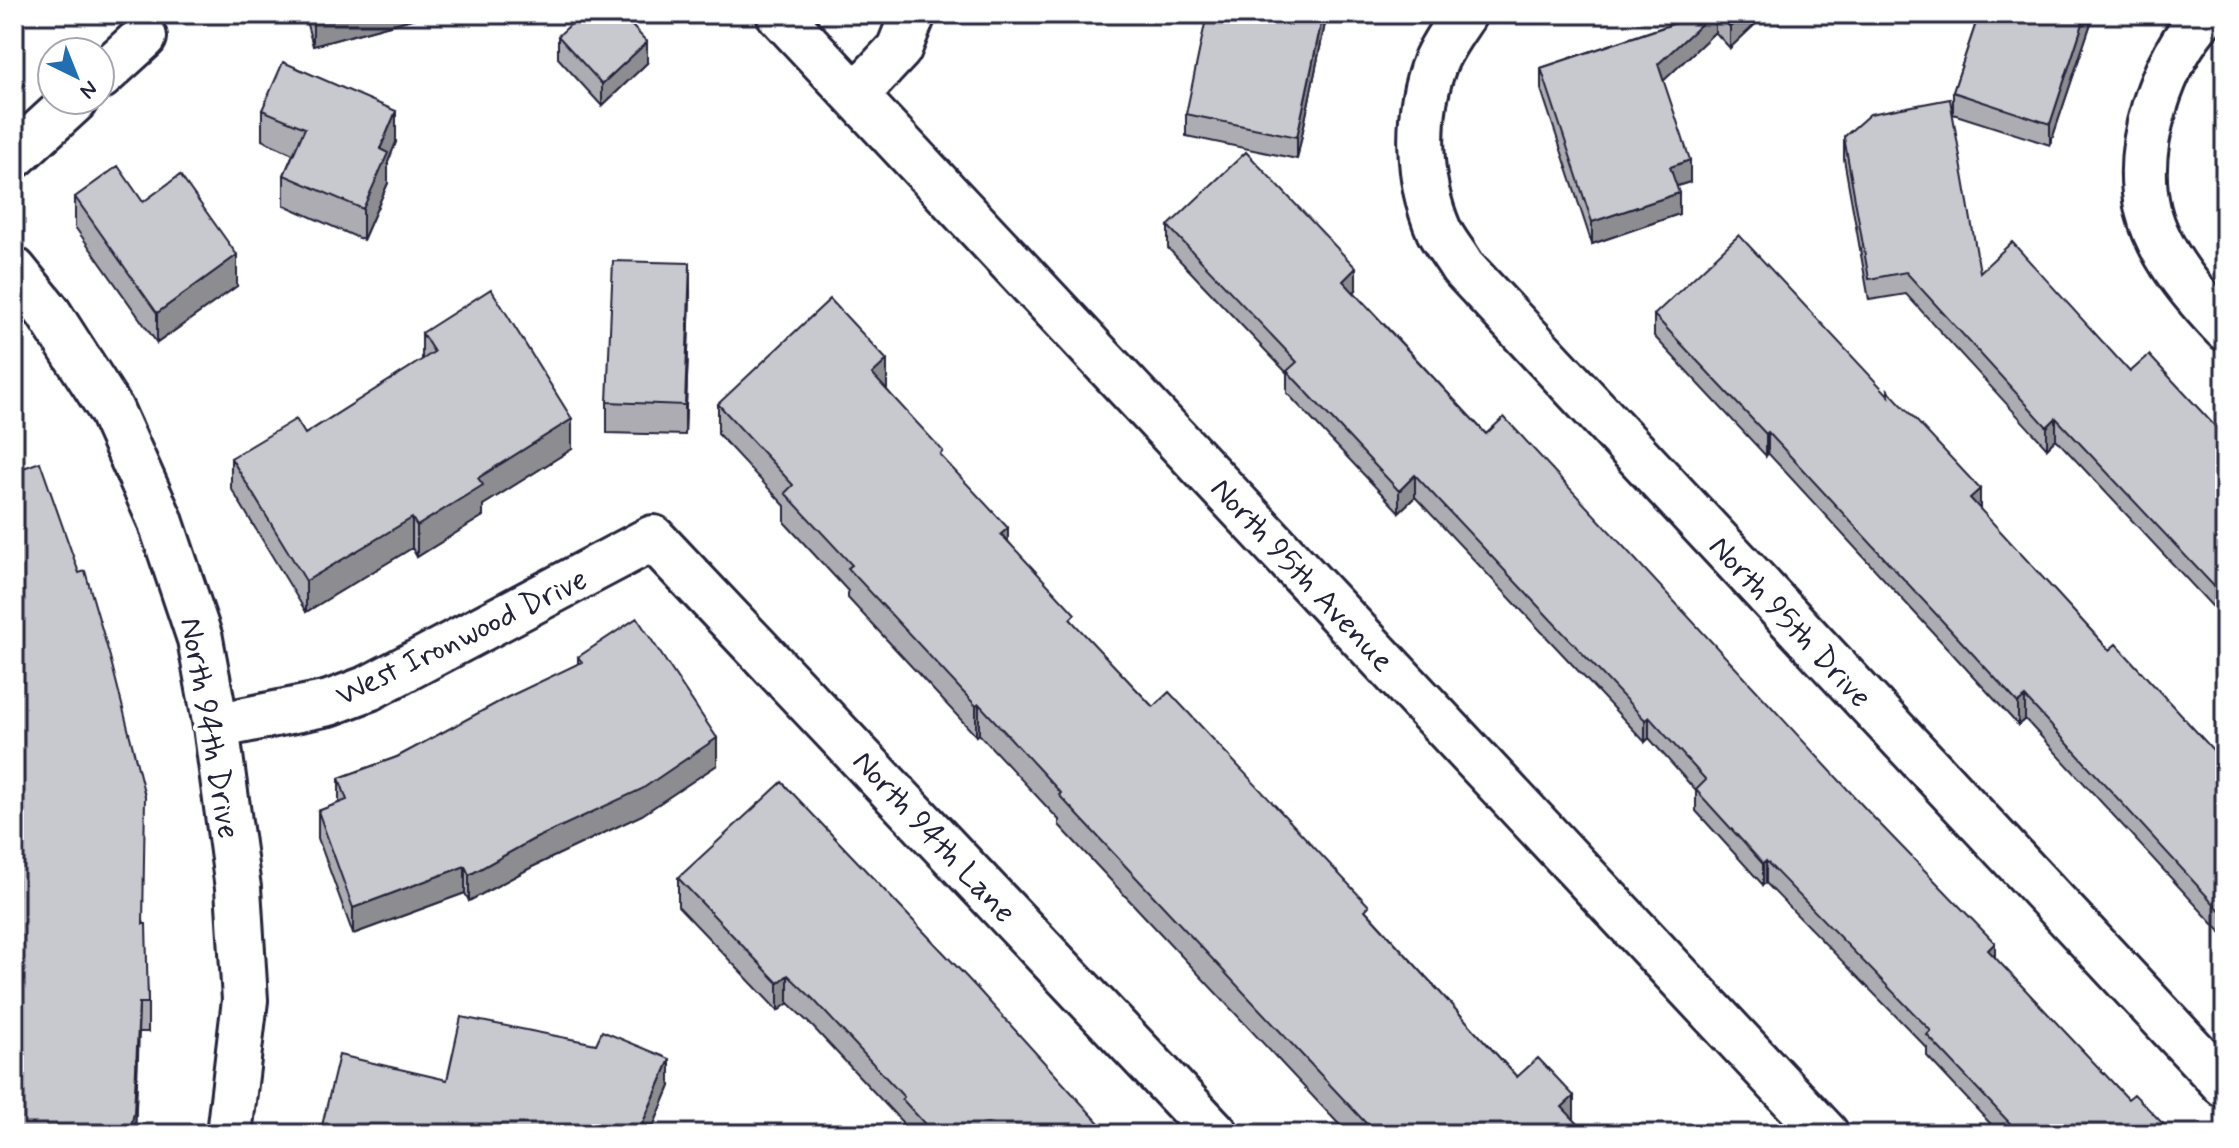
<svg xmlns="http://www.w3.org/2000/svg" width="2239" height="1148" viewBox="0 0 2239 1148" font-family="Mynerve,sans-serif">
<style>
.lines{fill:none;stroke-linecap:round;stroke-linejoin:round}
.minor-casing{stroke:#22223b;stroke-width:50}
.minor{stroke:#fff;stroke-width:44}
.wall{fill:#acacb2;stroke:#22223b;stroke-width:2}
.shaded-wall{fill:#8c8c91;stroke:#22223b;stroke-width:2}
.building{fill:#c8c8cf;stroke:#22223b;stroke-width:2}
.labels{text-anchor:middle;stroke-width:8;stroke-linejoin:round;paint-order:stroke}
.street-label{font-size:32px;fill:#22223b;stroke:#fff}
</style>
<rect width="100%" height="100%" fill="#fff"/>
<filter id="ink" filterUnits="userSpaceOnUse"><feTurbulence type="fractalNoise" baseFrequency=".0125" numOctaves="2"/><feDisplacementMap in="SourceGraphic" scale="16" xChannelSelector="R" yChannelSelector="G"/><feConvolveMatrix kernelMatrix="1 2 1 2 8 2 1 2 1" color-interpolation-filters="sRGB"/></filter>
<g filter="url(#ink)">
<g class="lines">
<defs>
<path id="minor" d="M 779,14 L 1826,1134
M 1464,14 C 1454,29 1442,45 1435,62 C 1415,113 1417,180 1439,231 C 1445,243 1455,255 1462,267 L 2225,1085
M 2205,14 C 2162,61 2133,146 2148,210 C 2159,255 2194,295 2225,328
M 100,77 L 144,37
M 856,95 L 899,49 L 913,14
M 14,156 L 75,100
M 14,270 L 48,312 L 111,410 L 160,520 L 200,639 L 216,726 L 238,888 L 245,1000 L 229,1134
M 216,726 L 329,703 L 369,688 L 653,538 L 1216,1134"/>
</defs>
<use href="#minor" class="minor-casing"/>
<use href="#minor" class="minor"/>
</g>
<path class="wall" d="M 304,14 L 430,14 L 313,46 Z
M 1327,14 L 1297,159 L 1186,136 L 1186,114 Z
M 1659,14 L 1766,14 L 1730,48 L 1715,32 L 1663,81 L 1690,182 L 1677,186 L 1679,214 L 1592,244 L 1541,89 L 1541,68 L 1669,25 Z
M 1979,14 L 2094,14 L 2050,145 L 1953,114 L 1953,92 Z
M 558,36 L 647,63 L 602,106 L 558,58 Z
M 262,110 L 396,142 L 388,162 L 388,183 L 363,240 L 284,205 L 284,175 L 293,154 L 262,140 Z
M 1844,137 L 1980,272 L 2225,437 L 2225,620 L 2056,439 L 2047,448 L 1906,294 L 1869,300 L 1844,159 Z
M 75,197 L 143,202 L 237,286 L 157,343 L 75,227 Z
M 1168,226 L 1356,290 L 1354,292 L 1486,434 L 1995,958 L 2128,1099 L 2173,1134 L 2000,1134 L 1927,1056 L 1927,1048 L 1766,883 L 1763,885 L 1696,811 L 1696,791 L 1649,738 L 1645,742 L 1415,497 L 1399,512 L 1287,393 L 1287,373 L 1168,248 Z
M 690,294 L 685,435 L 607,433 L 607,402 Z
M 1654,315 L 1888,395 L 1888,390 L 1980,510 L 2109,650 L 2225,763 L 2225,937 L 2025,719 L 2018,725 L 1768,453 L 1766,456 L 1654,336 Z
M 422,333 L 572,449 L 483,505 L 483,516 L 417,557 L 412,548 L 306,612 L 231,488 L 231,458 L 305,434 L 422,360 Z
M 887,390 L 1075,625 L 1153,707 L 1369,914 L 1517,1077 L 1574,1120 L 1581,1134 L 1348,1134 L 1059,825 L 1059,820 L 979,734 L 976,736 L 848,598 L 848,591 L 785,523 L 785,506 L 718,434 L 718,404 Z
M 14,470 L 144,924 L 148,1003 L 148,1032 L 139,1032 L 135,1134 L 15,1134 L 20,1035 L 14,1035 L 14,927 L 17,927 L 18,852 L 14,836 Z
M 578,657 L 717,765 L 642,815 L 532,867 L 469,901 L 465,893 L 353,934 L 318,838 L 318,811 L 339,803 L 339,778 L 397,757 L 578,664 Z
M 678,878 L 1109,1134 L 908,1134 L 902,1127 L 902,1122 L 813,1027 L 788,1003 L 778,1011 L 678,906 Z
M 596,1044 L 670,1086 L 650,1134 L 320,1134 L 447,1080 Z"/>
<path class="shaded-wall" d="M 317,14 L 430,14 L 313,46 L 313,15 Z
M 1323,14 L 1327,14 L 1297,159 L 1297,137 Z
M 1712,14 L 1715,14 L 1715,32 L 1658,86 L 1658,64 Z
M 1744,14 L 1766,14 L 1730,48 L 1730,27 Z
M 2086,14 L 2094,14 L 2050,145 L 2050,124 Z
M 647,42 L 647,63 L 602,106 L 602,84 Z
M 396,111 L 396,142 L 388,162 L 388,183 L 363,240 L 363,209 L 380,149 Z
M 1690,160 L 1690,182 L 1670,188 L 1670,167 Z
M 1679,193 L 1679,214 L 1592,244 L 1592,222 Z
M 237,255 L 237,286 L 157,343 L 157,313 Z
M 690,263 L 690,294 L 685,435 L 685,405 Z
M 1356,268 L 1356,290 L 1343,302 L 1343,281 Z
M 887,360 L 887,390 L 872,404 L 872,374 Z
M 2056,418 L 2056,439 L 2047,448 L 2047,427 Z
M 572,419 L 572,449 L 483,505 L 483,516 L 417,557 L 417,526 L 478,478 Z
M 1768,432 L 1768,453 L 1766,456 L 1766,434 Z
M 1415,475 L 1415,497 L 1399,512 L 1399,491 Z
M 1980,489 L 1980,510 L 1970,498 Z
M 412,518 L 412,548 L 306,612 L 306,581 Z
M 1008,528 L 1008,558 L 1001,534 Z
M 2025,697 L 2025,719 L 2018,725 L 2018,703 Z
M 979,704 L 979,734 L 976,736 L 976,706 Z
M 1649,717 L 1649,738 L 1645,742 L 1645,720 Z
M 717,738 L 717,765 L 642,815 L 532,867 L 469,901 L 469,875 Z
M 1766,861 L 1766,883 L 1763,885 L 1763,864 Z
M 465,866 L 465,893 L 353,934 L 353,908 Z
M 1995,943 L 1995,964 L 1988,950 Z
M 788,975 L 788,1003 L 778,1011 L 778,983 Z
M 139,1003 L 135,1134 L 129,1134 Z
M 670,1059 L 670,1086 L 650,1134 L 638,1134 Z
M 1574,1096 L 1574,1126 L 1562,1107 Z
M 1581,1127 L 1581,1134 L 1574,1134 L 1574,1133 Z"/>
<path class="building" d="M 582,14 L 621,14 L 647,42 L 602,84 L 558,36 Z
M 1207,14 L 1323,14 L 1297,137 L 1186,114 Z
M 1679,14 L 1712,14 L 1658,64 L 1690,160 L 1670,167 L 1679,193 L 1592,222 L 1541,68 L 1685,20 Z
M 1718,14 L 1744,14 L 1730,27 Z
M 1979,14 L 2086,14 L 2050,124 L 1953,92 Z
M 283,62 L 396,111 L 380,149 L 388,153 L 363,209 L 284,175 L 305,128 L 262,110 Z
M 1950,99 L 1980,272 L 2012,242 L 2130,372 L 2149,355 L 2225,437 L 2225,598 L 2056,418 L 2047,427 L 1906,272 L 1869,279 L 1844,137 L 1870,114 Z
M 1246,152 L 1356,268 L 1343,281 L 1486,434 L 1504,417 L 1875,819 L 1995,943 L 1988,950 L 2128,1099 L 2134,1094 L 2173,1134 L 2020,1134 L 1927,1035 L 1931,1031 L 1766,861 L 1763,864 L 1696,790 L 1706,780 L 1649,717 L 1645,720 L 1415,475 L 1399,491 L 1287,371 L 1297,362 L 1168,226 Z
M 118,166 L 143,202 L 180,175 L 237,255 L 157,313 L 75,197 Z
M 1739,235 L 1889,396 L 1888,390 L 1980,489 L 1970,498 L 2109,650 L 2116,644 L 2225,763 L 2221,767 L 2225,771 L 2225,916 L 2025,697 L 2018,703 L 1768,432 L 1766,434 L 1654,315 Z
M 613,261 L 690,263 L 685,405 L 607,402 Z
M 491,289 L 572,419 L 478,478 L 483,485 L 417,526 L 412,518 L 306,581 L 231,458 L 296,419 L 305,434 L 434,352 L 422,333 Z
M 830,299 L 887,360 L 872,374 L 943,451 L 940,455 L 1008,528 L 1001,534 L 1075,614 L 1070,619 L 1153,707 L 1169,692 L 1369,906 L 1365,910 L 1517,1077 L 1538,1058 L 1574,1096 L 1562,1107 L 1581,1127 L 1574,1133 L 1575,1134 L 1376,1134 L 1059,795 L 1061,793 L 979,704 L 976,706 L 848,568 L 852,565 L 785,493 L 793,485 L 718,404 Z
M 40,462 L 79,573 L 85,571 L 110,657 L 145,796 L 143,924 L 146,924 L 148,1003 L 139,1003 L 134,1113 L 129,1134 L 15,1134 L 21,1006 L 14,1006 L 14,927 L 17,927 L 18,825 L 14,807 L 14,470 L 15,471 Z
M 637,618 L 717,738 L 642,789 L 532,840 L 469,875 L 465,866 L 353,908 L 318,811 L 347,800 L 339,778 L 397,757 L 506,698 L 582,662 L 578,657 Z
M 782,782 L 977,988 L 1109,1134 L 934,1134 L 902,1099 L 904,1097 L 813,999 L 788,975 L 778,983 L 678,878 Z
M 461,1017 L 596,1044 L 602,1031 L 670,1059 L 638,1134 L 424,1134 L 398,1129 L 397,1134 L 320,1134 L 339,1055 L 447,1080 Z"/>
</g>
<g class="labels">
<g class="street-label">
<text transform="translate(1303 574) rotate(47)" y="11">North 95th Avenue</text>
<text transform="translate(1791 621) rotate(47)" y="11">North 95th Drive</text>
<text transform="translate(461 636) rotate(-26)" y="11">West Ironwood Drive</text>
<text transform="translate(211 728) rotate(80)" y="11">North 94th Drive</text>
<text transform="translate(935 836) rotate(47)" y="11">North 94th Lane</text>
</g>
</g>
<rect width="2239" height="1148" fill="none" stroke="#fff" stroke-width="48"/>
<rect x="24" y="24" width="2191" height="1100" fill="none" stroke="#22223b" stroke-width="3" filter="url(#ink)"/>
<g transform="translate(76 76) rotate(137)"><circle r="38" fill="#ffffff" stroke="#a7a7b1" stroke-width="2"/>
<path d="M0-6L14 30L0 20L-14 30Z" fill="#1f6fb2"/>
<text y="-12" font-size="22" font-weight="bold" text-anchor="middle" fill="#22223b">N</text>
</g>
</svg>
